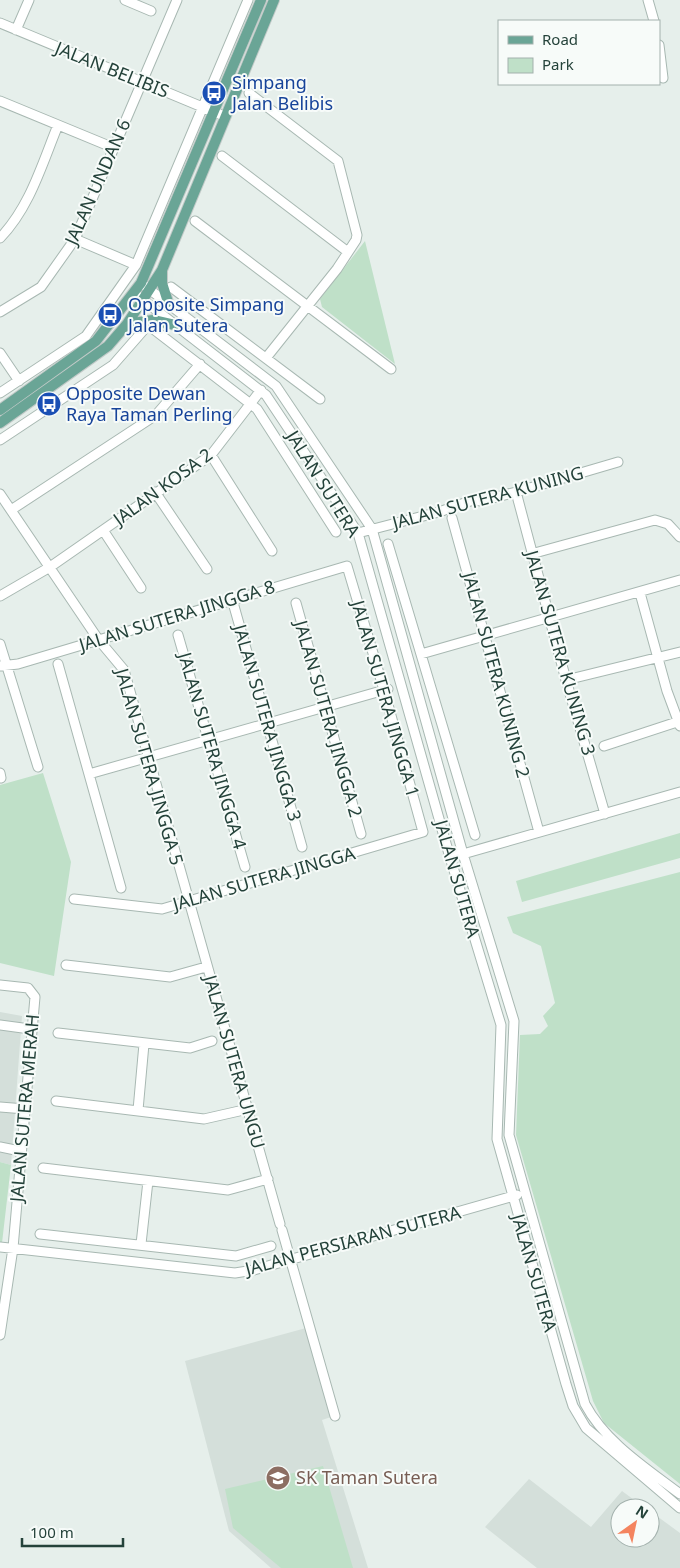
<svg xmlns="http://www.w3.org/2000/svg" width="680" height="1568" viewBox="0 0 680 1568" font-family="'Noto Sans',sans-serif">
<style>
.built{fill:#d4dfda}
.green{fill:#bfe0c8}
.lines{fill:none;stroke-linecap:round;stroke-linejoin:round}
.minor-casing{stroke:#a8b8b2;stroke-width:11}
.major-casing{stroke:#c2cac8;stroke-width:12}
.minor{stroke:#fff;stroke-width:9}
.major{stroke:#6aa596;stroke-width:10}
.labels{text-anchor:middle;stroke-width:4;stroke-linejoin:round;paint-order:stroke}
.street-label{font-size:18px;fill:#24423a;stroke:#f7fbf9}
.transit-label{font-size:18px;fill:#164399;stroke:#f7fbf9;text-anchor:start}
.education-label{font-size:18px;fill:#785e54;stroke:#f7fbf9;text-anchor:start}
</style>
<rect width="100%" height="100%" fill="#e6efeb"/>
<path class="built" d="M 0,1012 L 22,1016 L 11,1165 L 0,1162 Z
M 306,1328 L 331,1417 L 322,1420 L 368,1568 L 271,1568 L 229,1531 L 185,1361 Z
M 529,1479 L 591,1527 L 622,1491 L 645,1508 L 620,1508 L 620,1538 L 650,1538 L 650,1511 L 680,1533 L 680,1568 L 537,1568 L 485,1527 Z"/>
<path class="green" d="M 365,241 L 395,364 L 322,307 L 320,299 Z
M 43,773 L 71,862 L 54,976 L 0,963 L 0,785 Z
M 680,833 L 680,858 L 522,902 L 516,881 Z
M 680,872 L 680,1484 L 604,1423 L 593,1401 L 516,1135 L 520,1035 L 540,1034 L 548,1026 L 543,1016 L 555,1003 L 541,946 L 513,933 L 507,917 Z
M 0,1162 L 11,1165 L 2,1243 L 0,1243 Z
M 323,1466 L 353,1568 L 281,1568 L 233,1528 L 225,1489 Z"/>
<g class="lines">
<defs>
<path id="minor" d="M 125,0 L 151,11
M 648,0 L 654,21
M 0,23 L 224,116
M 16,30 L 29,0
M 659,45 L 663,78
M 249,93 L 338,161 L 357,235 L 356,240 L 337,269 L 266,358
M 0,101 L 114,148
M 222,156 L 348,252
M 195,221 L 391,369
M 0,238 C 30,207 42,164 58,125
M 75,239 L 136,265
M 145,286 L 276,386 L 372,529 L 463,854 L 514,1021 L 509,1135 L 585,1404 C 605,1442 646,1468 680,1494
M 171,287 L 320,399
M 134,293 L 266,395 L 358,533 L 449,854 L 501,1025 L 497,1139 L 566,1384 L 573,1406 L 586,1428 L 680,1508
M 0,312 L 41,287 L 75,239 L 177,0
M 0,353 L 19,381
M 0,393 L 86,336 L 136,265 L 248,0
M 0,440 L 113,365 L 148,325 L 257,409 L 336,532
M 211,455 L 272,551
M 155,492 L 207,569
M 516,492 L 566,680 L 605,814
M 0,494 L 98,639 L 124,670 L 280,1224
M 11,510 L 156,415 L 200,364
M 452,518 L 539,832
M 103,530 L 141,588
M 358,533 L 439,512 L 473,500 L 481,501 L 516,492 L 618,462
M 388,544 L 475,835
M 531,554 L 655,520 L 668,524 L 680,537
M 640,593 L 667,691 L 680,726
M 0,596 L 50,567 L 211,455 L 261,390
M 232,599 L 302,847
M 296,603 L 361,834
M 178,635 L 245,867
M 0,644 L 38,767
M 421,654 L 680,580
M 58,664 L 121,888
M 0,666 L 18,664 L 347,566 L 384,690 L 423,832 L 162,909 L 74,899
M 566,680 L 680,652
M 604,746 L 680,721
M 0,773 L 1,778
M 89,774 L 388,689
M 449,854 L 463,854 L 680,792
M 66,965 L 170,977 L 206,967
M 0,985 L 28,988 L 35,997 L 13,1248 L 0,1335
M 0,1025 L 30,1029
M 58,1033 L 190,1048 L 212,1041
M 56,1101 L 204,1119 L 248,1109
M 0,1107 L 25,1109
M 138,1110 L 144,1044
M 0,1147 L 20,1151
M 43,1168 L 228,1190 L 268,1179
M 282,1230 L 335,1416
M 40,1234 L 236,1256 L 271,1246
M 141,1244 L 148,1181
M 0,1247 L 235,1273 L 254,1270 L 517,1195"/>
<path id="major" d="M 162,271 L 162,283 L 168,302
M 127,324 L 153,320 L 175,325
M 0,410 L 96,341 L 141,283 L 261,0
M 0,423 L 108,346 L 127,324 L 162,270 L 274,0"/>
</defs>
<use href="#minor" class="minor-casing"/>
<use href="#major" class="major-casing"/>
<use href="#minor" class="minor"/>
<use href="#major" class="major"/>
</g>
<defs>
<symbol id="bus-disc" viewBox="-11 -11 22 22"><circle r="9.5" fill="#1a4fb4" stroke="#f7fbf9"/><path d="M-5-6H5V4H4V6H2V4H-2V6H-4V4H-5ZM-3.5-4V0h7V-4ZM-3.5 1.2v1.5H-2V1.2ZM2 1.2v1.5H3.5V1.2Z" fill="#fff"/></symbol>
<symbol id="school-disc" viewBox="-11 -11 22 22"><circle r="9.5" fill="#8d6e63" stroke="#f7fbf9"/><path d="M0-5L7-2L0 1L-7-2ZM-4 1L0 2.5L4 1V4Q0 6-4 4Z" fill="#fff"/></symbol>
</defs>
<g fill-rule="evenodd">
<use href="#bus-disc" x="200" y="79" width="28" height="28"/>
<use href="#bus-disc" x="96" y="301" width="28" height="28"/>
<use href="#bus-disc" x="35" y="390" width="28" height="28"/>
<use href="#school-disc" x="264" y="1464" width="28" height="28"/>
</g>
<g class="labels">
<g class="street-label">
<text transform="translate(112 70) rotate(22)" y="6">JALAN BELIBIS</text>
<text transform="translate(98 182) rotate(-66)" y="6">JALAN UNDAN 6</text>
<text transform="translate(323 484) rotate(58)" y="6">JALAN SUTERA</text>
<text transform="translate(163 487) rotate(-36)" y="6">JALAN KOSA 2</text>
<text transform="translate(488 498) rotate(-15)" y="6">JALAN SUTERA KUNING</text>
<text transform="translate(177 616) rotate(-17)" y="6">JALAN SUTERA JINGGA 8</text>
<text transform="translate(560 653) rotate(74)" y="6">JALAN SUTERA KUNING 3</text>
<text transform="translate(496 675) rotate(75)" y="6">JALAN SUTERA KUNING 2</text>
<text transform="translate(385 699) rotate(74)" y="6">JALAN SUTERA JINGGA 1</text>
<text transform="translate(328 719) rotate(74)" y="6">JALAN SUTERA JINGGA 2</text>
<text transform="translate(267 723) rotate(74)" y="6">JALAN SUTERA JINGGA 3</text>
<text transform="translate(212 751) rotate(74)" y="6">JALAN SUTERA JINGGA 4</text>
<text transform="translate(149 767) rotate(74)" y="6">JALAN SUTERA JINGGA 5</text>
<text transform="translate(264 879) rotate(-16)" y="6">JALAN SUTERA JINGGA</text>
<text transform="translate(457 879) rotate(74)" y="6">JALAN SUTERA</text>
<text transform="translate(234 1062) rotate(74)" y="6">JALAN SUTERA UNGU</text>
<text transform="translate(25 1108) rotate(-85)" y="6">JALAN SUTERA MERAH</text>
<text transform="translate(353 1241) rotate(-15)" y="6">JALAN PERSIARAN SUTERA</text>
<text transform="translate(534 1273) rotate(74)" y="6">JALAN SUTERA</text>
</g>
<g class="transit-label">
<text x="232" y="89">Simpang<tspan x="232" dy="21">Jalan Belibis</tspan></text>
<text x="128" y="311">Opposite Simpang<tspan x="128" dy="21">Jalan Sutera</tspan></text>
<text x="66" y="400">Opposite Dewan<tspan x="66" dy="21">Raya Taman Perling</tspan></text>
</g>
<g class="education-label">
<text x="296" y="1484">SK Taman Sutera</text>
</g>
</g>
<rect x="498" y="20" width="162" height="65" fill="#f7fbf9" stroke="#a3b1ad"/>
<rect x="508" y="36" width="25" height="8" fill="#6aa596" stroke="#a3b1ad"/>
<text x="542" y="45" font-size="15" fill="#24423a">Road</text>
<rect x="508" y="58" width="25" height="15" fill="#bfe0c8" stroke="#a3b1ad"/>
<text x="542" y="70" font-size="15" fill="#24423a">Park</text>
<g transform="translate(635 1523) rotate(33)"><circle r="24" fill="#f7fbf9" stroke="#a3b1ad"/>
<path d="M0-4L9 19L0 12L-9 19Z" fill="#f4845f"/>
<text y="-8" font-size="14" font-weight="bold" text-anchor="middle" fill="#24423a">N</text>
</g>
<path d="M22 1538v8h101v-8" fill="none" stroke="#24423a" stroke-width="2.5"/>
<text x="30" y="1538" font-size="15" fill="#24423a" stroke="#f7fbf9" stroke-width="4" paint-order="stroke">100 m</text>
</svg>
